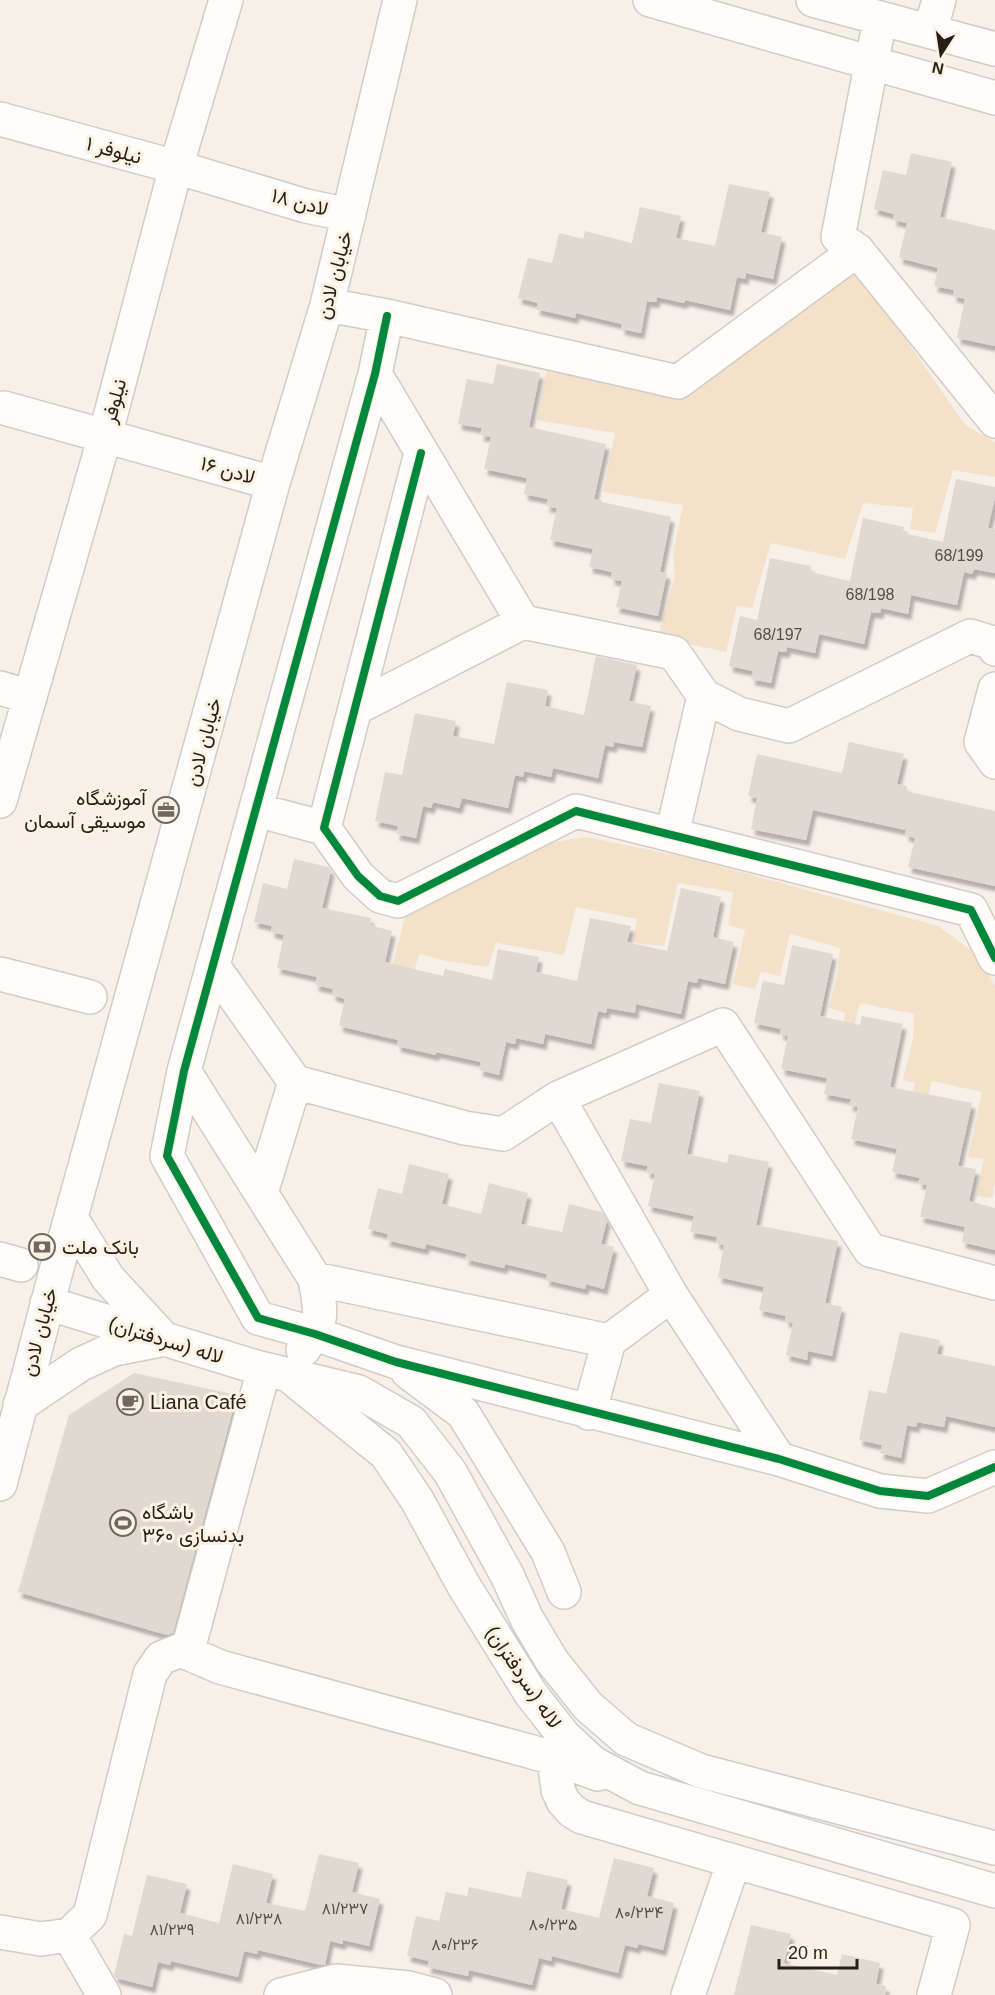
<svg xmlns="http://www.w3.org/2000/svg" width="995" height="1995" viewBox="0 0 995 1995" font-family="Arial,Vazirmatn,sans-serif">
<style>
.green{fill:#f4e1ca}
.building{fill:#dfd9d2;filter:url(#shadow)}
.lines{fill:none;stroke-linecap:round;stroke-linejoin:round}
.minor-casing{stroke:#d3ccc5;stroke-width:36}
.minor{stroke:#fefdfc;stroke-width:33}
.cycleway-casing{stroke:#fcf1e3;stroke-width:11}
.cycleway{stroke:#00873e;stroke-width:8}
.labels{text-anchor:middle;stroke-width:6;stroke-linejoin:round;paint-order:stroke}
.number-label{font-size:16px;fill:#554e47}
.street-label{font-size:20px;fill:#261f17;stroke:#fcf1e3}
.poi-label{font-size:20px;fill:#261f17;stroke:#fcf1e3;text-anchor:start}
</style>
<defs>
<filter id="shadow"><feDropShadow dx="3.5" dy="6" stdDeviation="1.5" flood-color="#0004"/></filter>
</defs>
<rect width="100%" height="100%" fill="#f6f0e9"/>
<path class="green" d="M 856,268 L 966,426 L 995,442 L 995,477 L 953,470 L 935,533 L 910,529 L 913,508 L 863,503 L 845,559 L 771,543 L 752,608 L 737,606 L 726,652 L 658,637 L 675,576 L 673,553 L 683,505 L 603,492 L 615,433 L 537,420 L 548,363 L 678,396 Z
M 586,837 L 694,859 L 938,926 L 979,956 L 995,987 L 995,1184 L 992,1198 L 976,1196 L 984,1159 L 968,1157 L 982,1092 L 932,1081 L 921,1121 L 907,1120 L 915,1083 L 903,1080 L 913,1038 L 914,1014 L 860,1003 L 850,1042 L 842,1038 L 845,1013 L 829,1008 L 838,971 L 840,948 L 790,934 L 780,976 L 761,972 L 755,989 L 733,984 L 745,930 L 728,925 L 733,892 L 678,883 L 664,946 L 633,943 L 637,919 L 576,907 L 564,955 L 496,943 L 488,967 L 446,961 L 420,954 L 407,989 L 387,987 L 407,909 L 531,846 Z"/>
<path class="building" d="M 911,153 L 952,162 L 940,217 L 995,230 L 995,346 L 957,338 L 965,299 L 953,296 L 954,290 L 934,286 L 938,268 L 899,258 L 907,223 L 893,220 L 894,214 L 874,209 L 883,170 L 906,175 Z
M 729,184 L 770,192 L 761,232 L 782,237 L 773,279 L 746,273 L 745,279 L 737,277 L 730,310 L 685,300 L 684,303 L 657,297 L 656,302 L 647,301 L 641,333 L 621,329 L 622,324 L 576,313 L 575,318 L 536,309 L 538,303 L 518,298 L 528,258 L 552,263 L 559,233 L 583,239 L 585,231 L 632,243 L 640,207 L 681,216 L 676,238 L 715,246 Z
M 497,364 L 540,373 L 529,427 L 606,444 L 594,499 L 602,500 L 602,502 L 671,517 L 660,572 L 667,573 L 658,616 L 616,607 L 622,581 L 611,579 L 612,572 L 589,567 L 593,549 L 550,540 L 557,508 L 546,506 L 548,499 L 524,494 L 527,478 L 484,469 L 491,437 L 480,435 L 482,428 L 458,424 L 467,379 L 493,384 Z
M 956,479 L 995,487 L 995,497 L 988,528 L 995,530 L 995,573 L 974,569 L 972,574 L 964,572 L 957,605 L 911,595 L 908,614 L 881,608 L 880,613 L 871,612 L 864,644 L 819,634 L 815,653 L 787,647 L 786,652 L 778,651 L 771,683 L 751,679 L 753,671 L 729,666 L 740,616 L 757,620 L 770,558 L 811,566 L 810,572 L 850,581 L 863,518 L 904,527 L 903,533 L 943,542 Z
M 596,656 L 637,665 L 629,701 L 651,706 L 642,747 L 614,742 L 613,747 L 605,745 L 598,778 L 553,768 L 551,777 L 524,771 L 523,777 L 515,775 L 508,808 L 462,798 L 459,808 L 433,802 L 431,808 L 423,806 L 416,838 L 396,834 L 398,826 L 375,821 L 385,772 L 402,775 L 415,713 L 456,721 L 453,736 L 494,744 L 507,682 L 548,690 L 545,706 L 584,715 Z
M 849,742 L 904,754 L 897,784 L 907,786 L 906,791 L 995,811 L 995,886 L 908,867 L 915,838 L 905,835 L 906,830 L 813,810 L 806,840 L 751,829 L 757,798 L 748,796 L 757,754 L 842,773 Z
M 294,859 L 328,867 L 331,870 L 322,908 L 371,918 L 370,925 L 392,931 L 385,962 L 443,976 L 445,969 L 492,980 L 498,949 L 539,957 L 536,972 L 577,981 L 590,918 L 631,926 L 627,942 L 667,951 L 681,888 L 721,897 L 713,937 L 734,942 L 725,984 L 698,978 L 697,983 L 688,981 L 681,1014 L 636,1004 L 635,1013 L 607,1008 L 606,1013 L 598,1011 L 591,1044 L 545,1034 L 543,1044 L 516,1038 L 515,1044 L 506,1042 L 499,1075 L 479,1070 L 481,1062 L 436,1052 L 436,1055 L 397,1046 L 398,1040 L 339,1026 L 345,999 L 332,995 L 333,989 L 315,985 L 317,977 L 277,968 L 284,935 L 271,932 L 272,926 L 254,922 L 263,883 L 287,889 Z
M 792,945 L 833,954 L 820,1016 L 860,1025 L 862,1016 L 903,1024 L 890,1087 L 972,1103 L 958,1166 L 976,1169 L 969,1201 L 995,1208 L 995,1250 L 962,1242 L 965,1227 L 920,1217 L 927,1185 L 918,1183 L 920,1178 L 892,1172 L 897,1149 L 851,1139 L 858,1107 L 849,1105 L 851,1099 L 824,1094 L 827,1078 L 781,1069 L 788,1036 L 780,1034 L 781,1029 L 754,1023 L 763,981 L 784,985 Z
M 659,1083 L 700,1091 L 687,1154 L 727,1163 L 729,1154 L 769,1162 L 756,1225 L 838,1241 L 825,1303 L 842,1307 L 832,1356 L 808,1351 L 807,1360 L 786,1355 L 793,1323 L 785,1321 L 786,1316 L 759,1310 L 764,1287 L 718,1277 L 724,1245 L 716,1243 L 717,1237 L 690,1232 L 694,1216 L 648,1206 L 655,1174 L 646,1172 L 648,1166 L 621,1161 L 630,1119 L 651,1123 Z
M 409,1164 L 449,1174 L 442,1204 L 481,1214 L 489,1183 L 528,1193 L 521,1224 L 562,1232 L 569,1204 L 602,1212 L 607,1220 L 601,1244 L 614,1247 L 604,1289 L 586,1284 L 585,1289 L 546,1280 L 547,1274 L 505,1264 L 504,1268 L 465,1259 L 467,1254 L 426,1244 L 425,1249 L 386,1240 L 388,1234 L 368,1229 L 378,1188 L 402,1194 Z
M 900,1332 L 940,1340 L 937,1354 L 995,1366 L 995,1427 L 946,1416 L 944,1427 L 917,1422 L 916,1427 L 907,1425 L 901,1458 L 880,1453 L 882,1445 L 859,1440 L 869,1390 L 886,1394 Z
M 134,1373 L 237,1395 L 173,1633 L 167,1635 L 18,1592 L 69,1415 Z
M 319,1854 L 359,1863 L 352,1892 L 380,1899 L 369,1946 L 343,1940 L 343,1944 L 330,1941 L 325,1965 L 321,1965 L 258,1950 L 257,1954 L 244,1951 L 238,1977 L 171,1961 L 170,1965 L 158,1962 L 152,1987 L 116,1978 L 114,1975 L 124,1934 L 132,1936 L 147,1875 L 187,1884 L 180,1913 L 219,1923 L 233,1864 L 273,1874 L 266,1903 L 305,1911 Z
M 614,1858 L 654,1868 L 647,1896 L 674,1903 L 663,1950 L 638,1944 L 637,1948 L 625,1945 L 618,1973 L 552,1956 L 551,1961 L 539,1958 L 532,1985 L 469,1970 L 468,1976 L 427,1967 L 429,1961 L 407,1956 L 416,1916 L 439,1921 L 446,1892 L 467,1896 L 469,1887 L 521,1898 L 527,1871 L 568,1880 L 561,1909 L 599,1918 Z
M 751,1925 L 791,1934 L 784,1963 L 837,1975 L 842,1954 L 880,1963 L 876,1984 L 886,1986 L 885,1995 L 734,1995 Z"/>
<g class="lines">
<defs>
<path id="minor" d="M 650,0 L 995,98
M 813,0 L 995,49
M 880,19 L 838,237 L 857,250 L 995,421
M 930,31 L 939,0
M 0,119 L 176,167 L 306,206 L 349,215
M 327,305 L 387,316 L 678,382 L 857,250
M 387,316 L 375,374 L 184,1071 L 167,1156 L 258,1318 L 315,1334 L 396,1362 L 779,1459 L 880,1491 L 928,1496 L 995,1467
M 375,374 L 523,622
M 4,408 L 273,483
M 421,453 L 324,828 L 358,876 L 380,896 L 398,901 L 576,811 L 971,910 L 995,958
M 0,688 L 30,697
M 995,689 L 981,742 L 995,762
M 356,708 L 523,622 L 674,653 L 704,696 L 739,714 L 789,726 L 970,636 L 993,643 L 995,649
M 0,801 L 105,436 L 176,167 L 226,0
M 256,810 L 324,828
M 672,835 L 704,696
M 213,966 L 295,1082 L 465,1128 L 503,1134 L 558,1098 L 723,1025 L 870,1250 L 995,1283
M 0,974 L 90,997
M 184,1071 L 315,1279 C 321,1314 325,1320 303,1350
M 558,1098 L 671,1295 L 779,1459
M 261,1193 L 295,1082
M 71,1218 L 108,1278 L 163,1338
M 0,1259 L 21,1265
M 315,1279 L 609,1341
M 47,1303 L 256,1367 L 359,1392 L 411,1422 L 450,1472 L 507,1575 L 527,1619 L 552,1661 L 588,1706 L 626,1739 L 701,1771 L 995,1848
M 408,1372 L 463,1413 L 548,1552 L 564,1592
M 292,1378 L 386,1454 L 417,1500 L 464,1586 L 531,1694 L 564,1736 L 593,1763 L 640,1788 L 995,1891
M 20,1405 L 81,1364 L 114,1349 L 160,1340
M 589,1413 L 609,1341 L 671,1295
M 0,1484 L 55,1275 L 273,483 L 327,305 L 400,0
M 187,1653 L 264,1369
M 561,1742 L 554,1758 L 558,1790 L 563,1801 L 572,1811 L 582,1817 L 953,1925 L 934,1995
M 0,1932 L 41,1939 L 69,1935 L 90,1915 L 150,1674 L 161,1658 L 181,1650 L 220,1667 L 554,1758 L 598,1774
M 69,1935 L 104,1995
M 281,1995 L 336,1981 L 408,1988 L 435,1995
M 688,1995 L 734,1861"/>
</defs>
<use href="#minor" class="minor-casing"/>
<use href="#minor" class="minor"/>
<defs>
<path id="cycleway" d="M 387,316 L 375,374 L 184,1071 L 167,1156 L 258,1318 L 315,1334 L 396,1362 L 779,1459 L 880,1491 L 928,1496 L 995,1467
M 421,453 L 324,828 L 358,876 L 380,896 L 398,901 L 576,811 L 971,910 L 995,958"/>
</defs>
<use href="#cycleway" class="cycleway-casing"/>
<use href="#cycleway" class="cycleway"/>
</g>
<defs>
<symbol id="office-ring" viewBox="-11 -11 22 22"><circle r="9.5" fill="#fcf1e3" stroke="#6f6860" stroke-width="1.5"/><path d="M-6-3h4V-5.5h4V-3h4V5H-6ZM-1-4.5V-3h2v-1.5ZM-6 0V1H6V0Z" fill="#6f6860"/></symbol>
<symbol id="bank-ring" viewBox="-11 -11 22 22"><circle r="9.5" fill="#fcf1e3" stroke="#6f6860" stroke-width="1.5"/><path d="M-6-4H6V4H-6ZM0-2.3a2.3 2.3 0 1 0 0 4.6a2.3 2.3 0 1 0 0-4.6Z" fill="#6f6860"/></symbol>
<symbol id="cafe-ring" viewBox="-11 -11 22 22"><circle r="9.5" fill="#fcf1e3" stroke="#6f6860" stroke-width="1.5"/><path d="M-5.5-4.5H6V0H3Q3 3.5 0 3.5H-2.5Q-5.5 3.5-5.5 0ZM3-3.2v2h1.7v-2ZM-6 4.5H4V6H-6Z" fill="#6f6860"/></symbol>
<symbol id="stadium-ring" viewBox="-11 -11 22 22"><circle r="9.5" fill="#fcf1e3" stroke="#6f6860" stroke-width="1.5"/><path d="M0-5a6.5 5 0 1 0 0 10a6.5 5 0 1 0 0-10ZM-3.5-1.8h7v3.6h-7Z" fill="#6f6860"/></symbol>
</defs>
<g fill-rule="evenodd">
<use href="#office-ring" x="151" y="795" width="30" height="30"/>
<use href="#bank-ring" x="27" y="1232" width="30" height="30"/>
<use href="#cafe-ring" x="115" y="1387" width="30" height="30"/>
<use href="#stadium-ring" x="108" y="1508" width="30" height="30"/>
</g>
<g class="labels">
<g class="number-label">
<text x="959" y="561">68/199</text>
<text x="870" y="600">68/198</text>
<text x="778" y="640">68/197</text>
<text x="345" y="1914">۸۱/۲۳۷</text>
<text x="639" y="1918">۸۰/۲۳۴</text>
<text x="259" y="1924">۸۱/۲۳۸</text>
<text x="553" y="1930">۸۰/۲۳۵</text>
<text x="172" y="1935">۸۱/۲۳۹</text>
<text x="455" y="1950">۸۰/۲۳۶</text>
</g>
<g class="street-label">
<text transform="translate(114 150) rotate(15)" y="7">۱ نیلوفر</text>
<text transform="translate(300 202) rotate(15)" y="7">۱۸ لادن</text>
<text transform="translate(334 275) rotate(-75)" y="7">خیابان لادن</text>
<text transform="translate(114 401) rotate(-75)" y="7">نیلوفر</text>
<text transform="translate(228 470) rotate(16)" y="7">۱۶ لادن</text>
<text transform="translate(203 742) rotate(-75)" y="7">خیابان لادن</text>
<text transform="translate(39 1332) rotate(-75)" y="7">خیابان لادن</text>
<text transform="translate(166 1340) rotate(17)" y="7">لاله (سردفتران)</text>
<text transform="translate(524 1677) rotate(56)" y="7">لاله (سردفتران)</text>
</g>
<g class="poi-label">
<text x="146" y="805" text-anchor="end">آموزشگاه<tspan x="146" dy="23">موسیقی آسمان</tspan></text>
<text x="62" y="1254">بانک ملت</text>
<text x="150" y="1409">Liana Café</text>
<text x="142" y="1519">باشگاه<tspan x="142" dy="23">بدنسازی ۳۶۰</tspan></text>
</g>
</g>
<g transform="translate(941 54) rotate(192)" stroke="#fcf1e3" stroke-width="4.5" paint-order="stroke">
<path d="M0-4.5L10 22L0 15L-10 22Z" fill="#261f17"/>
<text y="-9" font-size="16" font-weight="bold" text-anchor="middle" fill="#261f17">N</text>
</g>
<path d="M779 1959v9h78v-9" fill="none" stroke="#261f17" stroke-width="3"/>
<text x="788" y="1959" font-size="18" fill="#261f17" stroke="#fcf1e3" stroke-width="4.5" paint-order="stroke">20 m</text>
</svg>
